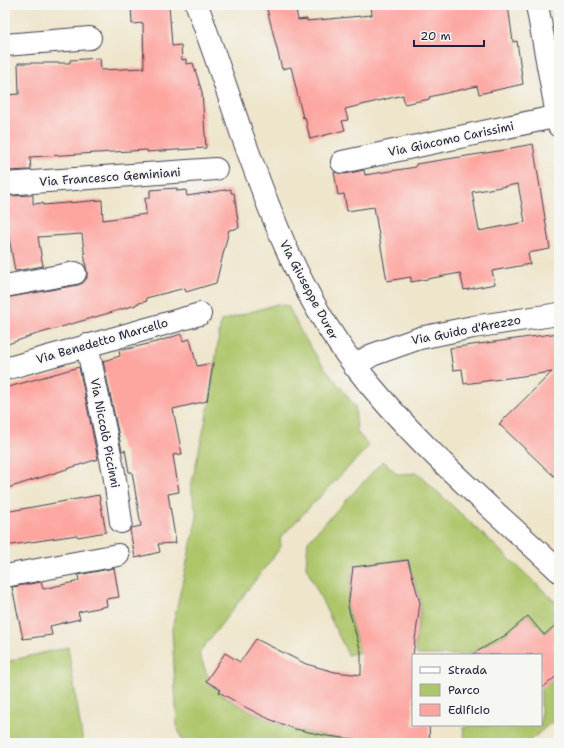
<svg xmlns="http://www.w3.org/2000/svg" width="564" height="748" viewBox="0 0 564 748" font-family="'Shantell Sans',sans-serif">
<style>
.green{fill:#aec66b;stroke:#687453}
.building{fill:#fda6a0;fill-rule:evenodd}
.lines{fill:none;stroke-linecap:round;stroke-linejoin:round}
.minor-casing{stroke:#413f51;stroke-width:24}
.minor{stroke:#fff;stroke-width:22}
.labels{text-anchor:middle;stroke-width:3.5;stroke-linejoin:round;paint-order:stroke}
.street-label{font-size:12px;fill:#22223b;stroke:#f6f6f2}
</style>
<rect width="100%" height="100%" fill="#f6f6f2"/>
<filter id="ink" filterUnits="userSpaceOnUse"><feTurbulence type="fractalNoise" baseFrequency=".025" numOctaves="2"/><feDisplacementMap in="SourceGraphic" scale="8" xChannelSelector="R" yChannelSelector="G"/><feConvolveMatrix kernelMatrix="1 2 1 2 8 2 1 2 1" color-interpolation-filters="sRGB"/></filter>
<filter id="wash" filterUnits="userSpaceOnUse"><feTurbulence type="fractalNoise" baseFrequency=".012" numOctaves="4" result="noise"/><feDisplacementMap in="SourceGraphic" scale="16" xChannelSelector="R" yChannelSelector="G"/><feGaussianBlur stdDeviation="0.9" result="paint"/><feColorMatrix in="noise" values="0 0 0 0 0 0 0 0 0 0 0 0 0 0 0 0 0 1.4 0 .05"/><feComposite in="paint" operator="in"/></filter>
<g filter="url(#wash)">
<rect width="100%" height="100%" fill="#eee5cb"/>
<path class="green" d="M 277,304 L 288,306 L 301,332 L 321,363 L 355,406 L 357,432 L 369,446 L 280,538 L 281,547 L 199,653 L 208,677 L 205,681 L 219,690 L 218,693 C 242,707 268,722 296,730 C 317,735 338,738 360,740 L 360,743 L 183,743 L 177,726 L 172,629 L 197,517 L 191,487 L 209,405 L 221,321 Z
M 383,461 L 397,474 L 417,473 L 559,605 L 559,628 L 555,624 L 545,634 L 528,615 L 505,635 L 467,655 L 417,655 L 415,648 L 421,603 L 408,559 L 353,567 L 347,607 L 360,652 L 348,655 L 306,567 L 308,541 Z
M 68,647 L 83,743 L 5,743 L 5,662 Z
M 559,676 L 559,716 L 527,743 L 468,743 L 465,739 L 463,728 L 473,725 L 541,725 L 541,688 Z"/>
<g id="blocks">
<path class="building" d="M 131,5 L 169,5 L 172,46 L 181,45 L 182,60 L 186,59 L 186,64 L 193,63 L 202,92 L 206,148 L 147,152 L 147,150 L 30,157 L 31,170 L 6,171 L 5,95 L 19,94 L 18,63 L 70,63 L 70,60 L 100,58 L 101,70 L 144,68 L 143,23 L 132,24 Z
M 266,5 L 295,5 L 298,20 L 307,19 L 307,21 L 372,15 L 371,5 L 508,5 L 513,42 L 517,41 L 523,84 L 479,94 L 477,86 L 429,97 L 430,99 L 404,104 L 403,95 L 345,109 L 348,120 L 342,121 L 345,130 L 310,139 L 305,117 L 303,118 L 291,67 L 282,69 Z
M 533,144 L 550,249 L 528,253 L 530,264 L 492,271 L 495,284 L 464,290 L 460,273 L 411,282 L 411,277 L 387,281 L 374,207 L 347,211 L 344,194 L 338,195 L 334,172 L 345,174 L 364,170 L 365,175 L 416,167 L 416,164 L 511,149 L 511,148 ZM 518,184 L 525,222 L 479,231 L 472,192 Z
M 177,188 L 177,191 L 186,190 L 187,196 L 231,189 L 231,193 L 234,193 L 239,228 L 229,230 L 216,283 L 186,292 L 185,288 L 146,298 L 147,301 L 136,304 L 136,305 L 34,335 L 5,345 L 5,298 L 78,285 L 83,283 L 87,278 L 87,271 L 86,267 L 82,234 L 38,237 L 43,266 L 15,271 L 5,215 L 5,210 L 9,209 L 8,196 L 33,195 L 33,204 L 43,203 L 43,205 L 102,200 L 103,220 L 146,214 L 145,198 L 150,198 L 150,190 Z
M 559,333 L 559,481 L 499,424 L 552,372 L 464,384 L 462,369 L 453,370 L 450,348 Z
M 181,334 L 183,341 L 190,339 L 197,366 L 213,363 L 207,401 L 173,409 L 182,454 L 173,455 L 179,492 L 168,494 L 176,543 L 158,544 L 160,552 L 135,558 L 130,530 L 131,528 L 141,526 L 132,472 L 129,472 L 125,450 L 122,451 L 103,361 L 120,356 L 119,351 L 160,341 Z
M 79,367 L 98,459 L 5,489 L 5,388 Z
M 99,495 L 106,532 L 78,537 L 77,535 L 5,546 L 5,512 Z
M 408,560 L 420,603 L 413,655 L 413,725 L 429,725 L 430,743 L 360,743 L 360,740 L 327,736 L 295,729 L 269,719 L 245,707 L 219,692 L 221,690 L 206,681 L 225,653 L 240,662 L 256,639 L 306,664 L 335,672 L 361,675 L 361,652 L 348,607 L 353,567 Z
M 114,568 L 119,597 L 106,599 L 107,606 L 78,612 L 80,619 L 50,626 L 52,635 L 23,639 L 12,587 L 41,582 L 43,589 L 79,581 L 78,575 Z
M 528,616 L 544,635 L 559,622 L 559,674 L 541,689 L 541,655 L 471,655 L 506,635 Z"/>
</g>
</g>
<g filter="url(#ink)">
<use href="#blocks" fill-opacity="0" stroke="#413f51" stroke-width="1"/>
<g class="lines">
<defs>
<path id="minor" d="M 197,5 C 212,47 227,89 241,132 C 270,213 301,297 355,366 C 414,443 489,505 559,571
M 537,5 L 559,126
M 5,45 L 90,38
M 342,162 L 559,116
M 5,184 L 216,169
M 5,286 L 75,273
M 87,345 L 114,473 L 121,522
M 354,366 L 372,355 L 420,338 L 473,327 L 559,314
M 5,369 L 200,314
M 5,576 L 118,555"/>
</defs>
<use href="#minor" class="minor-casing"/>
<use href="#minor" class="minor"/>
</g>
</g>
<g class="labels">
<g class="street-label">
<text transform="translate(451 139) rotate(-12)" y="4">Via Giacomo Carissimi</text>
<text transform="translate(110 177) rotate(-4)" y="4">Via Francesco Geminiani</text>
<text transform="translate(309 290) rotate(62)" y="4">Via Giuseppe Durer</text>
<text transform="translate(466 330) rotate(-11)" y="4">Via Guido d'Arezzo</text>
<text transform="translate(102 341) rotate(-16)" y="4">Via Benedetto Marcello</text>
<text transform="translate(105 433) rotate(79)" y="4">Via Niccolò Piccinni</text>
</g>
</g>
<rect width="564" height="748" fill="none" stroke="#f6f6f2" stroke-width="20"/>
<rect x="412" y="654" width="130" height="72" fill="#f6f6f2" stroke="#a1a1a9"/>
<rect x="420" y="667" width="20" height="6" fill="#ffffff" stroke="#a1a1a9"/>
<text x="448" y="674" font-size="12" fill="#22223b">Strada</text>
<rect x="420" y="684" width="20" height="12" fill="#aec66b" stroke="#a1a1a9"/>
<text x="448" y="694" font-size="12" fill="#22223b">Parco</text>
<rect x="420" y="704" width="20" height="12" fill="#fda6a0" stroke="#a1a1a9"/>
<text x="448" y="714" font-size="12" fill="#22223b">Edificio</text>
<path d="M414 40v6h70v-6" fill="none" stroke="#22223b" stroke-width="2"/>
<text x="420" y="40" font-size="12" fill="#22223b" stroke="#f6f6f2" stroke-width="3" paint-order="stroke">20 m</text>
</svg>
